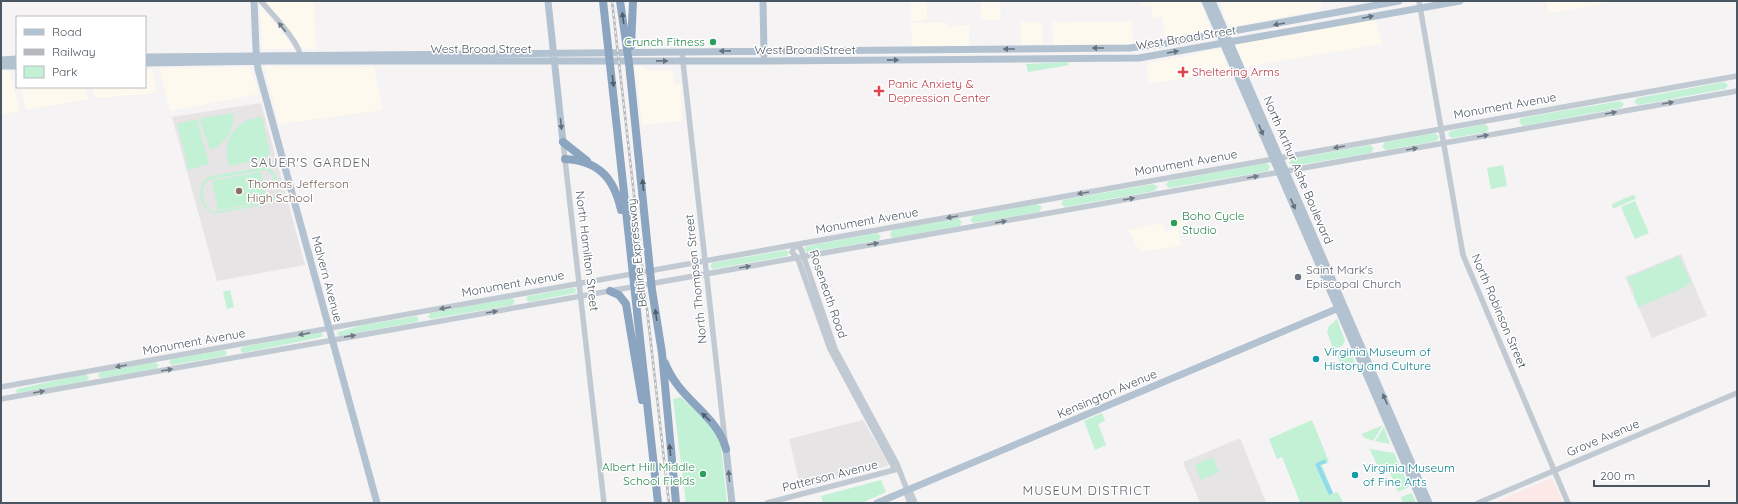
<svg xmlns="http://www.w3.org/2000/svg" width="1738" height="504" viewBox="0 0 1738 504" font-family="Quicksand,sans-serif">
<style>
.commercial{fill:#fdf9ef}
.education{fill:#e6e4e5}
.medical{fill:#fce8e6}
.green{fill:#c3f1d5;fill-rule:evenodd}
.water{fill:#90daee}
.lines{fill:none;stroke-linecap:round;stroke-linejoin:round}
.minor{stroke:#c1cad2;stroke-width:5.5}
.major{stroke:#b3c2d1;stroke-width:7}
.highway{stroke:#8ba5c1;stroke-width:8}
.rail-casing{stroke:#b5b8bd;stroke-width:2.5}
.rail{stroke:#fff;stroke-width:1;stroke-dasharray:3;stroke-linecap:butt}
.oneway{fill:#64717d}
.oneway2{fill:#505e6b}
.oneway3{fill:#6e7983}
.leisure-dot{fill:#2e9e5b;stroke:#fff;stroke-width:1.5}
.health-dot{fill:#e0444e;stroke:#fff;stroke-width:1.5}
.education-dot{fill:#8d6e63;stroke:#fff;stroke-width:1.5}
.worship-dot{fill:#6b7280;stroke:#fff;stroke-width:1.5}
.culture-dot{fill:#0f9aa8;stroke:#fff;stroke-width:1.5}
.labels{text-anchor:middle;stroke-width:3;stroke-linejoin:round;paint-order:stroke}
.street-label{font-size:12px;fill:#4a5661;stroke:#fff}
.leisure-label{font-size:12px;fill:#27864d;stroke:#fff;text-anchor:end}
.health-label{font-size:12px;fill:#be3a42;stroke:#fff;text-anchor:start}
.education-label{font-size:12px;fill:#785e54;stroke:#fff;text-anchor:start}
.worship-label{font-size:12px;fill:#5b616d;stroke:#fff;text-anchor:start}
.culture-label{font-size:12px;fill:#0d838f;stroke:#fff;text-anchor:start}
.neighbourhood-label{font-size:13px;letter-spacing:1px;fill:#5f6368;stroke:#fff}
</style>
<rect width="100%" height="100%" fill="#f5f3f3"/>
<path class="commercial" d="M 265,1 L 314,1 L 316,49 L 303,49 Z
M 910,1 L 927,1 L 927,20 L 911,21 Z
M 981,1 L 1000,1 L 1001,20 L 981,20 Z
M 1141,1 L 1200,1 L 1211,30 L 1165,38 L 1162,17 L 1152,19 L 1152,6 L 1141,6 Z
M 1220,1 L 1321,1 L 1322,7 L 1319,10 L 1232,27 L 1229,26 L 1224,15 Z
M 1546,1 L 1607,1 L 1608,3 L 1549,13 Z
M 260,5 L 293,46 L 293,49 L 262,49 Z
M 1375,18 L 1382,44 L 1245,67 L 1235,47 L 1237,43 Z
M 1021,22 L 1042,22 L 1042,45 L 1021,45 Z
M 1052,22 L 1132,21 L 1133,43 L 1132,44 L 1053,45 Z
M 911,23 L 949,23 L 949,26 L 969,25 L 969,46 L 912,46 Z
M 1220,48 L 1228,68 L 1199,73 L 1195,63 L 1197,76 L 1149,84 L 1147,65 L 1148,63 L 1192,55 L 1193,54 Z
M 264,66 L 374,67 L 383,110 L 279,124 Z
M 635,66 L 643,66 L 650,71 L 671,70 L 673,71 L 674,84 L 681,83 L 682,121 L 642,125 Z
M 250,67 L 259,94 L 170,111 L 159,68 Z
M 145,69 L 152,69 L 157,93 L 95,98 L 92,87 L 145,87 Z
M 1,71 L 9,71 L 20,111 L 1,115 Z
M 21,87 L 85,87 L 88,99 L 26,110 Z
M 1187,220 L 1188,226 L 1178,228 L 1181,246 L 1140,252 L 1128,230 L 1163,223 L 1165,231 L 1172,230 L 1170,222 Z"/>
<path class="education" d="M 261,103 L 305,265 L 217,281 L 172,117 Z
M 1681,254 L 1707,316 L 1652,338 L 1625,277 Z
M 863,420 L 887,461 L 888,466 L 801,489 L 789,439 Z
M 1240,438 L 1266,502 L 1200,503 L 1183,462 Z"/>
<path class="medical" d="M 1552,478 L 1563,503 L 1499,503 L 1498,501 Z"/>
<path class="green" d="M 1068,62 L 1069,65 L 1028,72 L 1026,64 Z
M 1724,82 L 1728,85 L 1725,89 L 1638,105 L 1634,102 L 1637,98 Z
M 1620,101 L 1624,104 L 1621,108 L 1523,126 L 1519,122 L 1521,118 Z
M 233,113 C 234,130 226,144 210,150 L 200,121 L 202,118 Z
M 262,117 L 270,153 L 266,158 L 229,166 C 220,142 236,118 262,117 Z
M 197,119 L 209,164 L 189,170 L 177,124 Z
M 1485,124 L 1489,128 L 1487,132 L 1452,138 L 1448,135 L 1450,131 Z
M 1435,133 L 1439,137 L 1437,141 L 1386,150 L 1382,147 L 1385,142 Z
M 1370,145 L 1374,148 L 1371,153 L 1293,166 L 1289,163 L 1292,159 Z
M 1266,163 L 1270,166 L 1268,171 L 1169,188 L 1166,185 L 1168,181 Z
M 1503,165 L 1507,186 L 1491,189 L 1487,168 Z
M 265,167 C 279,171 283,191 274,201 L 263,205 L 219,213 C 199,216 193,182 211,176 ZM 265,170 L 268,171 C 275,179 280,189 273,199 L 266,202 L 214,212 C 202,208 199,188 208,180 Z
M 261,172 L 267,201 L 218,210 L 212,181 Z
M 1153,184 L 1158,187 L 1154,191 L 1065,207 L 1061,204 L 1063,200 Z
M 1633,195 L 1636,196 L 1635,199 L 1613,209 L 1612,204 Z
M 1635,201 L 1649,233 L 1635,239 L 1621,207 Z
M 1037,204 L 1042,207 L 1039,212 L 974,223 L 970,220 L 973,216 Z
M 958,218 L 962,222 L 960,226 L 893,238 L 890,235 L 892,230 Z
M 877,233 L 881,236 L 879,240 L 807,253 L 804,250 L 806,246 Z
M 786,250 L 789,252 L 787,256 L 713,269 L 710,267 L 712,263 Z
M 1679,256 L 1691,283 L 1685,285 L 1686,287 L 1638,307 L 1633,294 L 1635,293 L 1627,278 Z
M 572,288 L 576,289 L 575,293 L 529,302 L 526,299 L 528,296 Z
M 230,290 L 234,307 L 227,309 L 223,292 Z
M 511,298 L 515,300 L 513,305 L 431,319 L 428,317 L 430,313 Z
M 417,316 L 419,320 L 417,322 L 340,336 L 337,334 L 338,332 L 363,325 Z
M 1337,319 L 1345,341 L 1342,346 L 1333,349 L 1327,331 L 1329,326 Z
M 321,332 L 323,334 L 322,337 L 243,353 L 240,350 L 242,347 Z
M 224,350 L 227,352 L 225,356 L 172,365 L 169,363 L 171,359 Z
M 1344,351 L 1352,354 L 1355,363 L 1344,369 L 1336,355 Z
M 155,362 L 159,365 L 156,369 L 101,378 L 98,376 L 100,372 Z
M 86,374 L 89,378 L 86,381 L 18,393 L 16,392 L 17,389 Z
M 681,397 L 714,429 L 721,445 L 727,503 L 686,503 L 673,399 Z
M 1102,413 L 1105,421 L 1098,424 L 1106,445 L 1095,450 L 1084,421 Z
M 1312,420 L 1329,462 L 1322,465 L 1333,493 L 1338,492 L 1343,503 L 1300,502 L 1282,457 L 1277,459 L 1269,439 Z
M 1383,425 L 1373,441 L 1363,437 L 1362,434 Z
M 1384,427 L 1390,444 L 1375,441 Z
M 1370,449 L 1394,453 L 1409,487 L 1398,492 L 1388,468 L 1380,472 Z
M 1213,457 L 1219,472 L 1201,480 L 1195,465 Z
M 881,480 L 886,492 L 862,503 L 823,503 L 821,496 Z
M 1412,493 L 1416,503 L 1403,503 L 1401,497 Z"/>
<path class="water" d="M 1325,459 L 1327,463 L 1320,465 L 1333,493 L 1329,495 L 1315,464 Z"/>
<g class="lines">
<path class="minor" d="M 261,1 C 271,13 301,43 301,59
M 1419,1 L 1463,255 L 1568,503
M 682,53 L 725,441
M 563,142 L 604,503
M 1,387 L 1737,76
M 1,399 L 1737,91
M 898,469 L 893,466 L 830,349 L 798,259 L 792,252 L 795,245 L 801,249 L 835,349 L 897,464 L 907,490 L 911,493 L 915,503
M 907,490 L 907,495 L 910,503
M 767,503 L 898,469
M 1478,503 L 1737,393"/>
<path class="major" d="M 254,1 L 256,49 L 258,69 L 377,503
M 548,1 L 563,142
M 763,1 L 764,55
M 1205,1 L 1422,503
M 1212,1 L 1429,503
M 145,57 L 1130,48 L 1167,43 L 1399,1
M 1,60 L 17,59
M 145,63 L 266,61 L 768,61 L 1139,58 L 1460,1
M 1,66 L 17,66
M 726,449 L 732,503
M 877,503 L 1341,307"/>
<path class="highway" d="M 603,1 L 658,503
M 620,1 L 629,63 L 652,290 L 662,353 L 676,503
M 631,46 L 633,1
M 563,142 L 587,161
M 565,159 C 599,161 614,178 621,210
M 610,291 L 619,295 L 626,304 L 642,400
M 665,363 C 679,400 717,414 726,449"/>
<defs>
<path id="rail" d="M 612,1 L 669,503"/>
</defs>
<use href="#rail" class="rail-casing"/>
<use href="#rail" class="rail"/>
</g>
<defs><path id="oneway-solid" d="M-6-.8H1V-3.2L6.5 0L1 3.2V.8H-6Z"/></defs>
<g class="oneway">
<use href="#oneway-solid" transform="translate(1368 17) rotate(-12)"/>
<use href="#oneway-solid" transform="translate(1279 24) rotate(170)"/>
<use href="#oneway-solid" transform="translate(1098 48) rotate(180)"/>
<use href="#oneway-solid" transform="translate(1009 49) rotate(180)"/>
<use href="#oneway-solid" transform="translate(725 51) rotate(179)"/>
<use href="#oneway-solid" transform="translate(1173 52) rotate(-10)"/>
<use href="#oneway-solid" transform="translate(893 60) rotate(-1)"/>
<use href="#oneway-solid" transform="translate(662 61) rotate(1)"/>
<use href="#oneway-solid" transform="translate(561 124) rotate(84)"/>
<use href="#oneway-solid" transform="translate(1261 130) rotate(67)"/>
<use href="#oneway-solid" transform="translate(1293 204) rotate(67)"/>
<use href="#oneway-solid" transform="translate(1385 399) rotate(-113)"/>
<use href="#oneway-solid" transform="translate(729 476) rotate(-96)"/>
</g>
<g class="oneway2">
<use href="#oneway-solid" transform="translate(623 18) rotate(-98)"/>
<use href="#oneway-solid" transform="translate(613 81) rotate(84)"/>
<use href="#oneway-solid" transform="translate(643 185) rotate(-96)"/>
<use href="#oneway-solid" transform="translate(656 315) rotate(-98)"/>
<use href="#oneway-solid" transform="translate(706 417) rotate(-137)"/>
<use href="#oneway-solid" transform="translate(670 450) rotate(-96)"/>
</g>
<g class="oneway3">
<use href="#oneway-solid" transform="translate(282 27) rotate(-128)"/>
<use href="#oneway-solid" transform="translate(1668 103) rotate(-10)"/>
<use href="#oneway-solid" transform="translate(1611 113) rotate(-10)"/>
<use href="#oneway-solid" transform="translate(1483 136) rotate(-10)"/>
<use href="#oneway-solid" transform="translate(1339 147) rotate(170)"/>
<use href="#oneway-solid" transform="translate(1412 149) rotate(-10)"/>
<use href="#oneway-solid" transform="translate(1253 177) rotate(-10)"/>
<use href="#oneway-solid" transform="translate(1083 193) rotate(170)"/>
<use href="#oneway-solid" transform="translate(1129 199) rotate(-10)"/>
<use href="#oneway-solid" transform="translate(952 217) rotate(170)"/>
<use href="#oneway-solid" transform="translate(1001 222) rotate(-10)"/>
<use href="#oneway-solid" transform="translate(873 244) rotate(-10)"/>
<use href="#oneway-solid" transform="translate(745 267) rotate(-10)"/>
<use href="#oneway-solid" transform="translate(445 308) rotate(170)"/>
<use href="#oneway-solid" transform="translate(492 312) rotate(-10)"/>
<use href="#oneway-solid" transform="translate(304 334) rotate(169)"/>
<use href="#oneway-solid" transform="translate(350 336) rotate(-9)"/>
<use href="#oneway-solid" transform="translate(121 366) rotate(170)"/>
<use href="#oneway-solid" transform="translate(167 370) rotate(-10)"/>
<use href="#oneway-solid" transform="translate(39 392) rotate(-10)"/>
</g>
<g class="leisure-dot">
<circle cx="713" cy="42" r="4"/>
<circle cx="1174" cy="223" r="4"/>
<circle cx="703" cy="474" r="4"/>
</g>
<g class="health-dot">
<path d="M1181 66h4v4h4v4h-4v4h-4v-4h-4v-4h4z"/>
<path d="M877 85h4v4h4v4h-4v4h-4v-4h-4v-4h4z"/>
</g>
<circle class="education-dot" cx="239" cy="191" r="4"/>
<circle class="worship-dot" cx="1298" cy="277" r="4"/>
<g class="culture-dot">
<circle cx="1316" cy="359" r="4"/>
<circle cx="1355" cy="475" r="4"/>
</g>
<g class="labels">
<g class="street-label">
<text transform="translate(1186 38) rotate(-9)" y="4">West Broad Street</text>
<text x="481" y="53">West Broad Street</text>
<text x="805" y="54">West Broad Street</text>
<text transform="translate(1505 106) rotate(-10)" y="4">Monument Avenue</text>
<text transform="translate(1186 163) rotate(-10)" y="4">Monument Avenue</text>
<text transform="translate(1298 170) rotate(67)" y="4">North Arthur Ashe Boulevard</text>
<text transform="translate(867 221) rotate(-10)" y="4">Monument Avenue</text>
<text transform="translate(587 251) rotate(83)" y="4">North Hamilton Street</text>
<text transform="translate(637 253) rotate(-96)" y="4">Beltline Expressway</text>
<text transform="translate(327 279) rotate(75)" y="4">Malvern Avenue</text>
<text transform="translate(696 279) rotate(-96)" y="4">North Thompson Street</text>
<text transform="translate(513 284) rotate(-10)" y="4">Monument Avenue</text>
<text transform="translate(828 294) rotate(71)" y="4">Roseneath Road</text>
<text transform="translate(1499 311) rotate(67)" y="4">North Robinson Street</text>
<text transform="translate(194 342) rotate(-10)" y="4">Monument Avenue</text>
<text transform="translate(1107 394) rotate(-23)" y="4">Kensington Avenue</text>
<text transform="translate(1603 438) rotate(-23)" y="4">Grove Avenue</text>
<text transform="translate(830 476) rotate(-14)" y="4">Patterson Avenue</text>
</g>
<g class="leisure-label">
<text x="705" y="46">Crunch Fitness</text>
<text x="1182" y="220" text-anchor="start">Boho Cycle<tspan x="1182" dy="14">Studio</tspan></text>
<text x="695" y="471">Albert Hill Middle<tspan x="695" dy="14">School Fields</tspan></text>
</g>
<g class="health-label">
<text x="1192" y="76">Sheltering Arms</text>
<text x="888" y="88">Panic Anxiety &amp;<tspan x="888" dy="14">Depression Center</tspan></text>
</g>
<g class="education-label">
<text x="247" y="188">Thomas Jefferson<tspan x="247" dy="14">High School</tspan></text>
</g>
<g class="worship-label">
<text x="1306" y="274">Saint Mark's<tspan x="1306" dy="14">Episcopal Church</tspan></text>
</g>
<g class="culture-label">
<text x="1324" y="356">Virginia Museum of<tspan x="1324" dy="14">History and Culture</tspan></text>
<text x="1363" y="472">Virginia Museum<tspan x="1363" dy="14">of Fine Arts</tspan></text>
</g>
<g class="neighbourhood-label">
<text x="311" y="167">SAUER'S GARDEN</text>
<text x="1087" y="495">MUSEUM DISTRICT</text>
</g>
</g>
<rect width="1738" height="504" fill="none" stroke="#4a5661" stroke-width="4"/>
<rect x="16" y="16" width="130" height="72" fill="#ffffff" stroke="#b7bbc0"/>
<rect x="24" y="29" width="20" height="6" fill="#b3c2d1" stroke="#b7bbc0"/>
<text x="52" y="36" font-size="12" fill="#4a5661">Road</text>
<rect x="24" y="49" width="20" height="6" fill="#b5b8bd" stroke="#b7bbc0"/>
<text x="52" y="56" font-size="12" fill="#4a5661">Railway</text>
<rect x="24" y="66" width="20" height="12" fill="#c3f1d5" stroke="#b7bbc0"/>
<text x="52" y="76" font-size="12" fill="#4a5661">Park</text>
<path d="M1594 480v6h115v-6" fill="none" stroke="#4a5661" stroke-width="2"/>
<text x="1600" y="480" font-size="12" fill="#4a5661" stroke="#ffffff" stroke-width="3" paint-order="stroke">200 m</text>
</svg>
